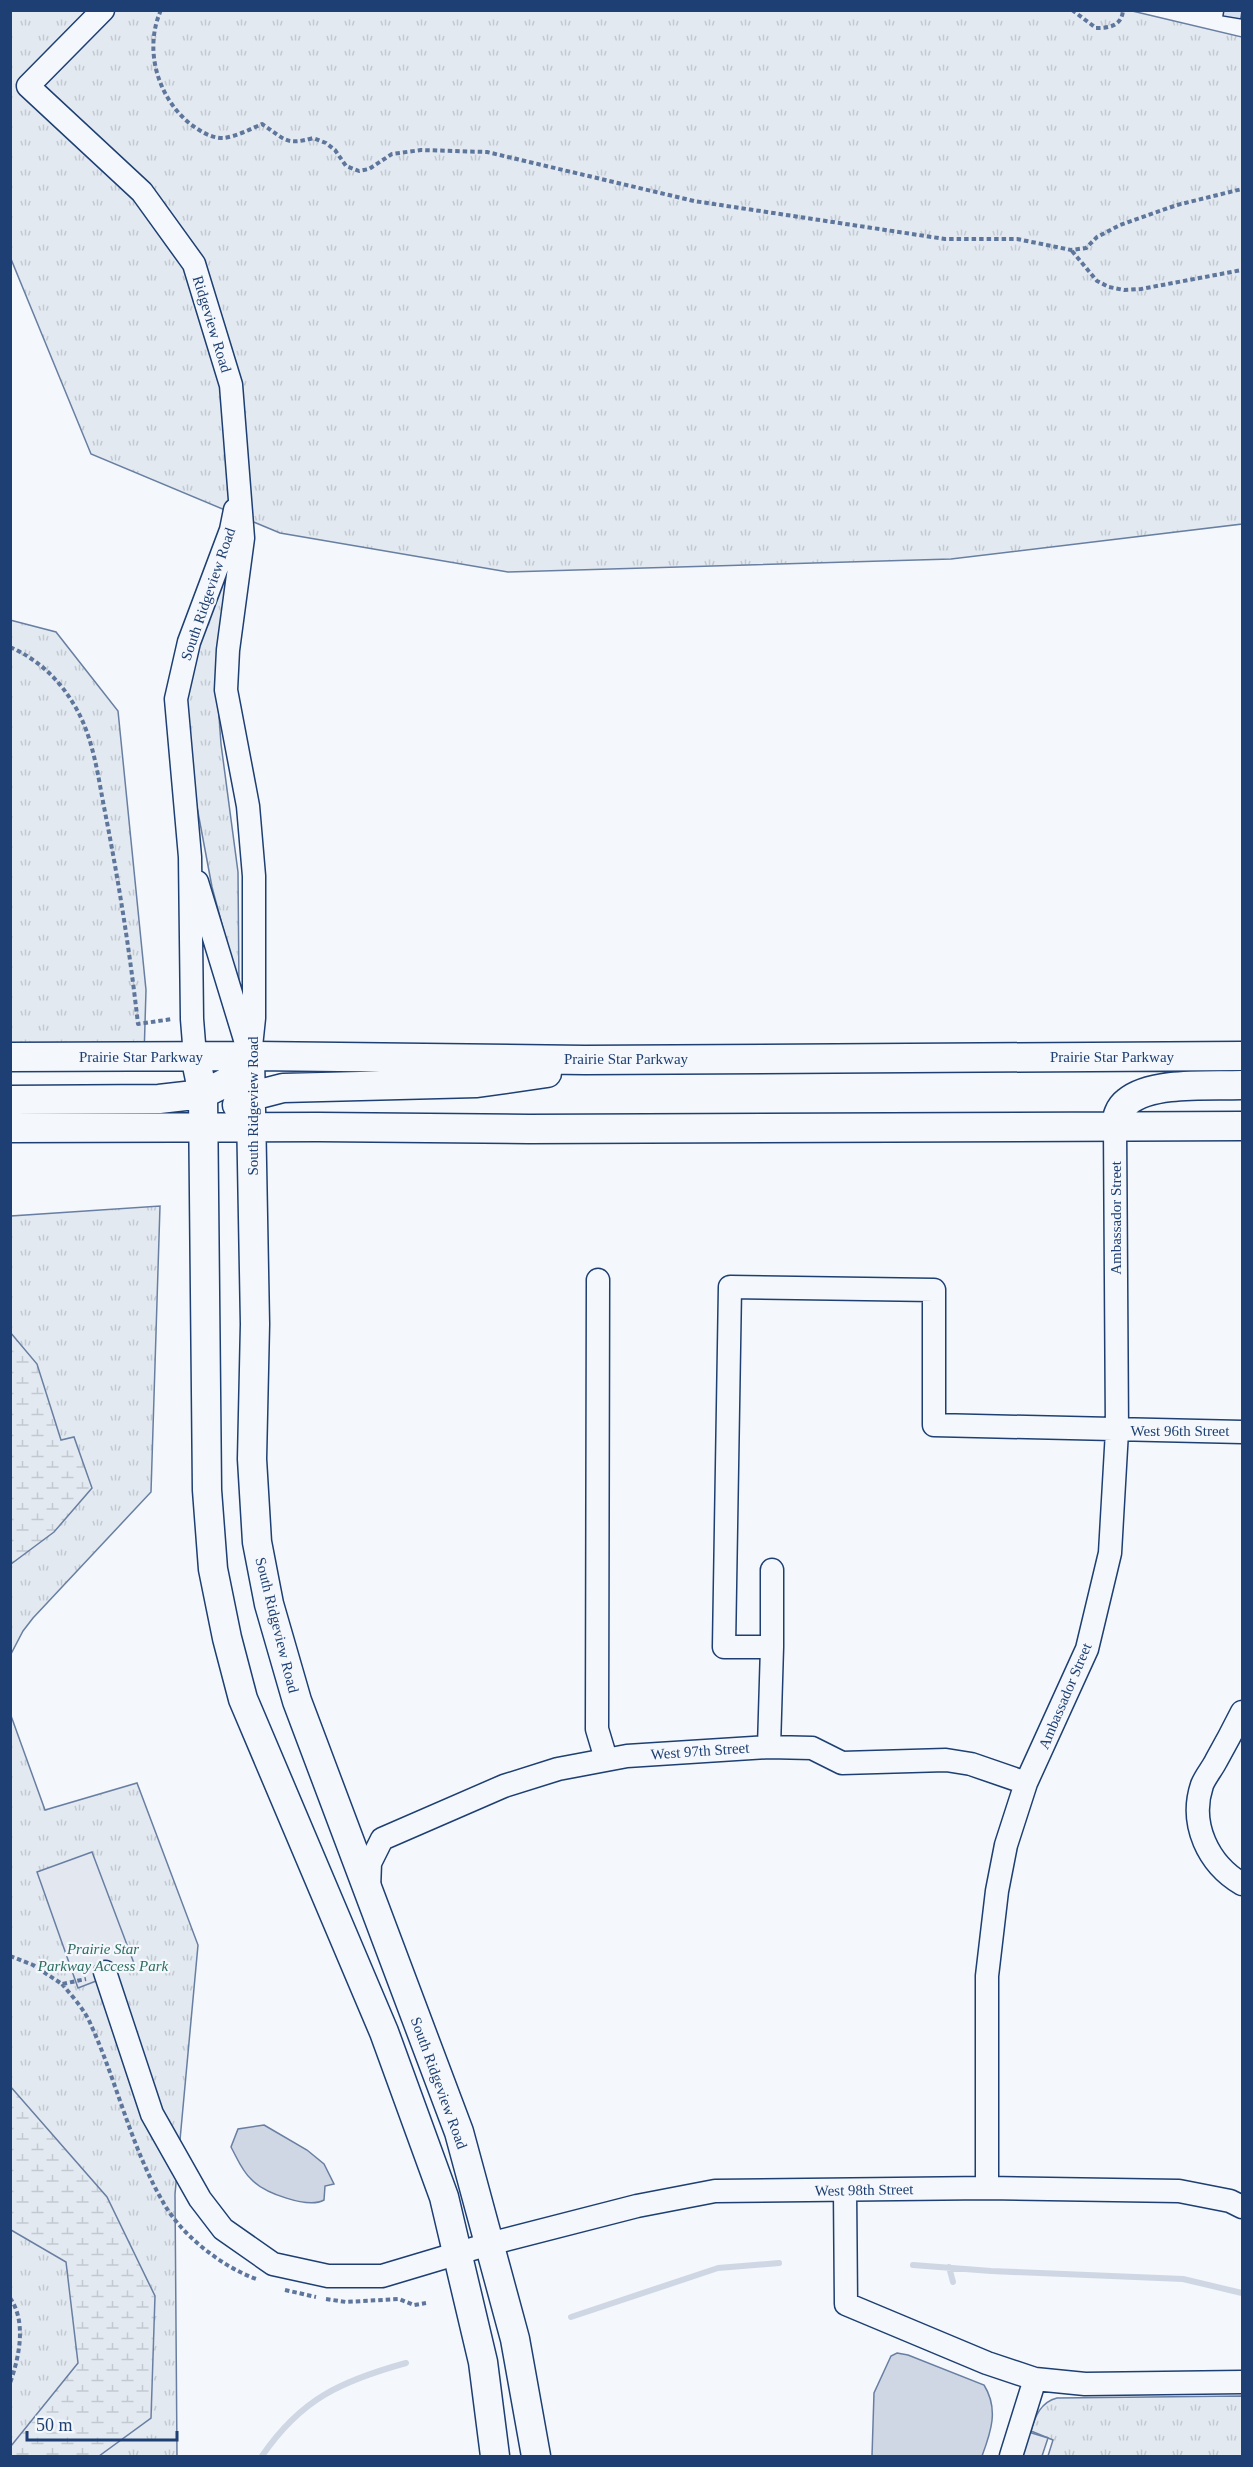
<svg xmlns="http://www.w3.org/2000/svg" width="1253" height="2467" viewBox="0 0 1253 2467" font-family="'Times New Roman',serif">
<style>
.grass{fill:url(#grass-tufts);stroke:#687fa3;stroke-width:1.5}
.wetland{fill:url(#wetland-marsh);stroke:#687fa3;stroke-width:1.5}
.parking{fill:#e3e8f0;stroke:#687fa3;stroke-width:1.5}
.water{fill:#cfd7e4;stroke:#687fa3;stroke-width:1.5}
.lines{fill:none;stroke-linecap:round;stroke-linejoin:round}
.stream{stroke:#cfd7e4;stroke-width:6}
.building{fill:#d5e0f0;stroke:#1d3f73;stroke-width:1.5}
.minor-casing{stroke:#1d3f73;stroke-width:25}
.major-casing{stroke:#1d3f73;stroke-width:31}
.path{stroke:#5e769c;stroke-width:4;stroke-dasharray:4.5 3;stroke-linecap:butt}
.minor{stroke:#f4f7fb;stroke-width:22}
.major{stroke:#f4f7fb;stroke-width:28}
.labels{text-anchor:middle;stroke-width:4.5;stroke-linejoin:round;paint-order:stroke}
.street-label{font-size:15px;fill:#1d3f73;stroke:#f4f7fb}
.park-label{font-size:15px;font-style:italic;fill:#2c6c60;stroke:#f4f7fb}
</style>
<defs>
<pattern id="grass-tufts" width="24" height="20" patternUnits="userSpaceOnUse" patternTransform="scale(1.5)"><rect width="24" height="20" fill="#e3e9f0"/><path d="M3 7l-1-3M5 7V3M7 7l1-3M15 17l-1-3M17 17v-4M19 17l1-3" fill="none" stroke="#c2c9d1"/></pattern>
<pattern id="wetland-marsh" width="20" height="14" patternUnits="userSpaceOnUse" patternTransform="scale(1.5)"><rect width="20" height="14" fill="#e3e9f0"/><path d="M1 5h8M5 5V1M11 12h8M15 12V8" fill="none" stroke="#c2c9d1"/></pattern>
</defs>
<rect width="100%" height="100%" fill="#f4f7fb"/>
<path class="grass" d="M 1128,10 L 1242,37 L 1242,524 L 951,559 L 508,572 L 280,533 L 91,454 L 11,259 L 10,11 Z
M 235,549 L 218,702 L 221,744 L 238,872 L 239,988 L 212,887 L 191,775 L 185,713 L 195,649 Z
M 10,620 L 56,632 L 118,711 L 146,990 L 144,1057 L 11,1057 Z
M 160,1206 L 151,1492 L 33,1618 L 23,1631 L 11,1654 L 11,1216 Z
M 10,1713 L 45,1810 L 137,1783 L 198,1945 L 175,2194 L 177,2456 L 11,2456 Z
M 1242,2396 L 1242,2456 L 1048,2456 L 1053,2440 L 1031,2431 C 1035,2416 1041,2402 1057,2398 Z"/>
<path class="wetland" d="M 10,1332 L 37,1364 L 61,1440 L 74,1437 L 92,1488 L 54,1532 L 11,1564 Z
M 10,2086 L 107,2197 L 155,2296 L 151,2418 L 99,2456 L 11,2456 L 11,2446 L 78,2363 L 66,2262 L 11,2230 Z"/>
<path class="parking" d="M 92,1852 L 135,1966 L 78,1988 L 37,1872 Z
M 1009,2426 L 1048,2438 L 1042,2456 L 1000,2456 Z"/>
<path class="water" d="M 264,2125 L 307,2150 L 324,2164 L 334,2184 L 325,2186 L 324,2200 C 308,2209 264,2193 251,2179 C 242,2171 237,2158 231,2147 L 238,2129 Z
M 897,2353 L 908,2355 L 984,2385 C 999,2409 991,2432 982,2456 L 872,2456 L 874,2393 L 891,2356 Z"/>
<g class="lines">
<path class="stream" d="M 913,2265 L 991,2271 L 1183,2279 L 1242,2293
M 949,2267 L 953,2282
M 571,2317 L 718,2268 L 779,2263
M 262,2456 C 301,2399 341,2381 406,2363"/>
</g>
<path class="building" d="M 1224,10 L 1242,10 L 1241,19 L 1223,16 Z"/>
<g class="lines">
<defs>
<path id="minor" d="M 103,10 L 28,86 L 142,192 L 194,264 L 231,385 L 243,538 L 228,650 L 226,690 L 248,806 L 254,876 L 254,1018 L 250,1056
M 197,882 L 247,1046
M 195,1056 L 192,1019 L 190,857 L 176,699 L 189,642 L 231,530 L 235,510
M 598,1280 L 597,1729 L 606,1759
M 772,1647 L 772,1570
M 1242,1712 C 1234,1728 1225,1745 1216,1761 C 1212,1769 1205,1777 1202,1785 C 1189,1824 1208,1864 1242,1884
M 769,1747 L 772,1647 L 724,1647 L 730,1287 L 934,1290 L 934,1425 L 1242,1432
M 369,1889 L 370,1863 L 382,1839 L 504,1786 L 558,1769 L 627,1756 L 769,1747 L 812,1748 L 842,1763 L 946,1760 L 971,1764 L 1026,1783
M 105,1972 L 152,2114 L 200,2199 L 223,2229 L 273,2264 L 328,2276 L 382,2276 L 489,2244 L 637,2206 L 715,2191 L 987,2188 L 1179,2191 L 1230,2201 L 1242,2207
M 987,2188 L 987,1976 L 997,1891 L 1006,1845 L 1026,1783 L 1087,1649 L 1110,1553 L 1117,1431 L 1115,1127
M 845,2190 L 846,2304 L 987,2363 L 1035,2379
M 1011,2456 L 1035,2379 L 1085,2384 L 1242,2382"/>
<path id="major" d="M 195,1056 L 203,1094 L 207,1490 L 213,1569 L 227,1638 L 243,1699 L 384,2032 L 444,2197 L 483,2362 L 495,2456
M 250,1056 L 255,1324 L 252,1459 L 257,1542 L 269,1604 L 297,1701 L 459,2132 L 515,2339 L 536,2456
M 10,1057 L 250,1056 L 585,1060 L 1242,1056
M 10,1100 L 159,1099 L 203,1094 L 231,1080 L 250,1056
M 237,1105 L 252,1096 L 283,1088 L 477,1083 L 547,1073
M 1115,1127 C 1117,1117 1119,1108 1127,1102 C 1151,1081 1212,1086 1242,1085
M 10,1128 L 318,1127 L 529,1129 L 1242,1126"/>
</defs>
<use href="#minor" class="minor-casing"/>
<use href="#major" class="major-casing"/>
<path class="path" d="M 161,10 C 143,50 158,100 193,126 C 202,132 211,138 223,138 C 235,137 251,129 262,124 C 285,139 285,146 313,138 L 326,143 L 335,150 L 346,166 L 359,171 L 369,169 L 392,154 L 421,150 L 487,152 L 694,201 L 945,239 L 1017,239 L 1071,250 L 1086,248 L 1097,237 L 1120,225 L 1177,205 L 1242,189
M 1072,10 L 1096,28 C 1109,28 1122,26 1123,10
M 1072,251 L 1097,281 L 1109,287 L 1124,290 L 1141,289 L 1242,270
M 10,647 C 39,660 60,680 76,708 C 94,740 98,777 105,812 C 119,883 130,953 138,1024 L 172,1019
M 10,1956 L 33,1965 L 62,1984 L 86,1979
M 62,1984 C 72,1996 85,2010 91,2025 C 117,2082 131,2147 163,2202 C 181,2235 221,2266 256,2279
M 285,2290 L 316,2297
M 10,2298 C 27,2322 19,2358 10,2383
M 326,2299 L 346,2302 L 399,2299 L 414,2305 L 426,2303"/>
<use href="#minor" class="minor"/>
<use href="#major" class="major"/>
</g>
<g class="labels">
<g class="street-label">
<text transform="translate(212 324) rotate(73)" y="5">Ridgeview Road</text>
<text transform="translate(208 594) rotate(-71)" y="5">South Ridgeview Road</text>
<text x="141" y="1062">Prairie Star Parkway</text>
<text x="1112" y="1062">Prairie Star Parkway</text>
<text x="626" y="1064">Prairie Star Parkway</text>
<text transform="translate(253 1106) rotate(-90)" y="5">South Ridgeview Road</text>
<text transform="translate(1116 1218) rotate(-90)" y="5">Ambassador Street</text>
<text x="1180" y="1436">West 96th Street</text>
<text transform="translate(277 1625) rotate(76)" y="5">South Ridgeview Road</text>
<text transform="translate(1065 1696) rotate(-67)" y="5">Ambassador Street</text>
<text transform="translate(700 1751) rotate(-4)" y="5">West 97th Street</text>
<text transform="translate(439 2083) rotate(70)" y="5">South Ridgeview Road</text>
<text transform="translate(864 2190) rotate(-1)" y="5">West 98th Street</text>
</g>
<g class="park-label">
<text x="103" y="1954">Prairie Star<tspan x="103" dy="17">Parkway Access Park</tspan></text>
</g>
</g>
<rect width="1253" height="2467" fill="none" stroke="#1d3f73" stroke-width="24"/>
<path d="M27 2431v9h150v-9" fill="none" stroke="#1d3f73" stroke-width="3"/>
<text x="36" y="2431" font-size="18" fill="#1d3f73" stroke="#f4f7fb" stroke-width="4.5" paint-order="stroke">50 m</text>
</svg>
